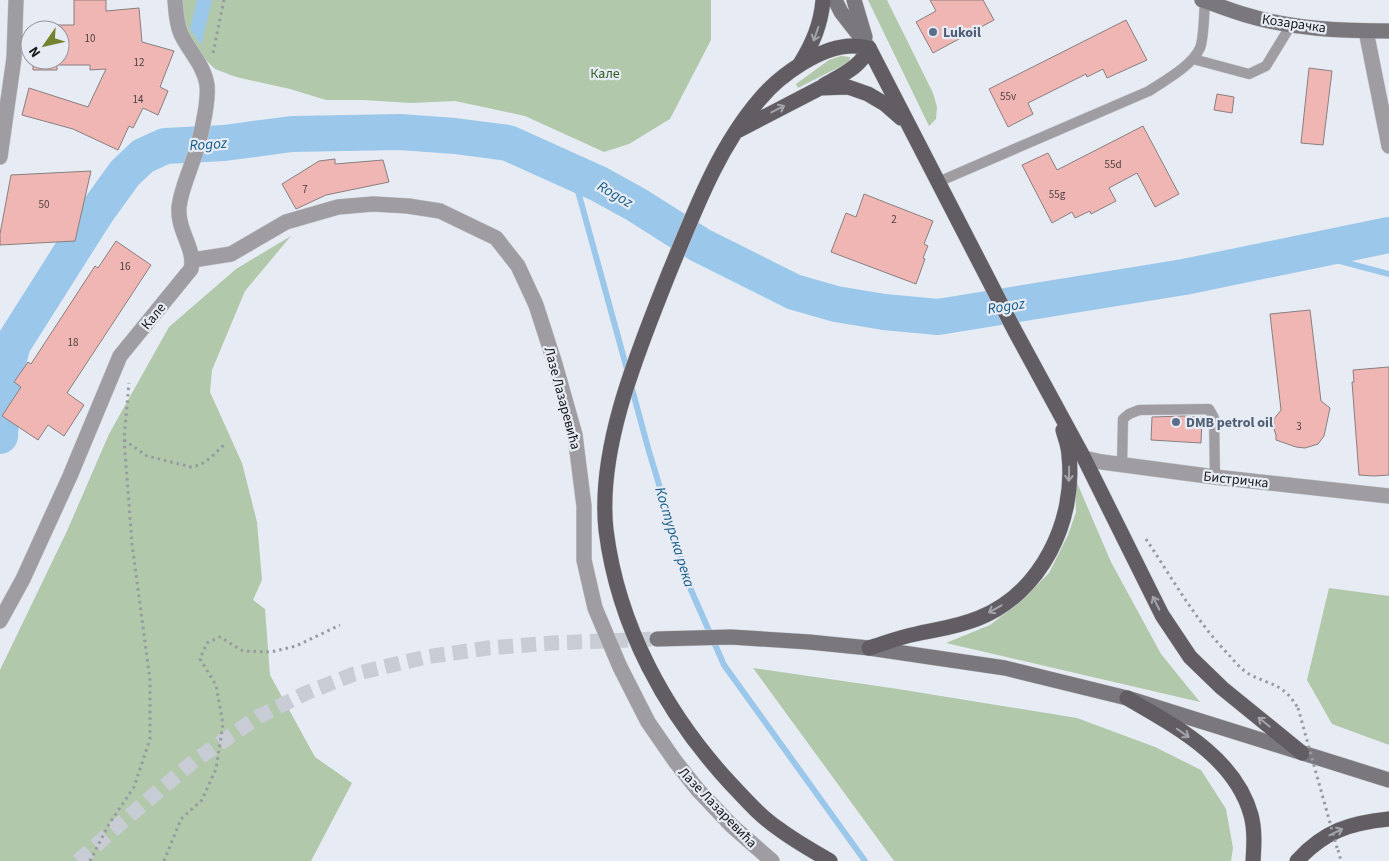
<svg xmlns="http://www.w3.org/2000/svg" width="1389" height="861" viewBox="0 0 1389 861" font-family="'Source Sans 3',sans-serif">
<style>
.green{fill:#b1c8ab}
.water{fill:#9bc8ea}
.lines{fill:none;stroke-linecap:round;stroke-linejoin:round}
.stream{stroke:#9bc8ea;stroke-width:6}
.river{stroke:#9bc8ea;stroke-width:36}
.building{fill:#f0b6b4;stroke:#897f7f}
.secondary-tunnel{stroke:#c8ccd4;stroke-width:15;stroke-dasharray:15 8;stroke-linecap:butt}
.lane-casing{stroke:#c6cad1;stroke-width:11}
.street-casing{stroke:#c6cad1;stroke-width:16}
.secondary-casing{stroke:#c6cad1;stroke-width:16}
.primary-casing{stroke:#c6cad1;stroke-width:16}
.path{stroke:#979ba1;stroke-width:3;stroke-dasharray:2.5 4;stroke-linecap:butt}
.lane{stroke:#9f9da1;stroke-width:10}
.street{stroke:#9f9da1;stroke-width:15}
.secondary{stroke:#7b787d;stroke-width:15}
.primary{stroke:#615d63;stroke-width:15}
.path-bridge{stroke:#979ba1;stroke-width:3;stroke-dasharray:2.5 4;stroke-linecap:butt}
.oneway{stroke:#a4a4ac}
.service-dot{fill:#5c6f8a;stroke:#e7ecf4;stroke-width:2}
.labels{text-anchor:middle;stroke-width:4.5;stroke-linejoin:round;paint-order:stroke}
.number-label{font-size:11px;fill:#4d4042}
.street-label{font-size:14px;fill:#17191c;stroke:#e7ecf4}
.service-label{font-size:14px;font-weight:bold;fill:#4e5e75;stroke:#e7ecf4;text-anchor:start}
.park-label{font-size:14px;fill:#315e27;stroke:#e7ecf4}
.water-label{font-size:15px;font-style:italic;fill:#135a86;stroke:#e7ecf4}
</style>
<rect width="100%" height="100%" fill="#e7ecf4"/>
<path class="green" d="M 182,0 L 711,0 L 711,40 L 670,119 L 629,144 L 604,152 L 525,116 L 455,101 L 411,103 L 363,100 L 326,100 L 290,89 L 236,77 L 215,69 L 198,52 L 184,29 Z
M 868,0 L 887,0 L 933,93 L 937,107 L 936,119 L 929,126 Z
M 841,56 L 850,57 L 849,62 L 798,88 L 796,84 L 829,60 Z
M 291,236 L 245,291 L 212,370 L 210,392 L 242,463 L 257,522 L 262,580 L 253,600 L 265,609 L 270,675 L 315,757 L 352,783 L 311,861 L 0,861 L 0,670 L 67,531 L 109,434 L 169,327 L 236,269 Z
M 1075,478 L 1111,562 L 1161,654 L 1200,702 L 946,643 L 990,625 L 1022,600 L 1049,573 L 1068,535 L 1076,512 Z
M 1329,588 L 1389,596 L 1389,745 L 1332,724 L 1307,680 Z
M 753,668 L 898,689 L 1077,718 L 1155,747 L 1201,770 L 1226,809 L 1233,848 L 1231,861 L 894,861 Z"/>
<path class="water" d="M 197,0 L 212,0 L 201,45 L 190,29 Z"/>
<g class="lines">
<path class="stream" d="M 573,173 L 628,373
M 1306,252 L 1389,274
M 631,385 L 648,448 L 691,590 L 724,665 L 865,861"/>
<path class="river" d="M 0,436 L 4,377 L 13,344 L 96,213 L 125,173 L 143,156 L 165,146 L 224,143 L 292,134 L 400,132 L 455,136 L 508,143 L 599,184 L 637,205 L 700,245 L 794,292 L 836,304 L 884,312 L 938,317 L 1184,277 L 1389,235"/>
</g>
<path class="building" d="M 74,0 L 106,0 L 106,11 L 139,8 L 142,42 L 174,51 L 160,87 L 168,91 L 158,115 L 143,108 L 133,128 L 129,126 L 118,150 L 73,129 L 22,115 L 29,88 L 88,107 L 106,69 L 90,70 L 90,65 L 57,65 L 57,70 L 33,70 L 33,60 L 60,60 L 60,30 L 32,30 L 32,25 L 74,25 Z
M 930,0 L 983,0 L 994,20 L 933,53 L 916,22 L 936,11 Z
M 1126,20 L 1147,60 L 1107,78 L 1103,69 L 1087,77 L 1086,74 L 1028,103 L 1033,114 L 1008,127 L 989,89 Z
M 1309,68 L 1332,71 L 1323,145 L 1301,143 Z
M 1217,94 L 1234,97 L 1232,113 L 1214,110 Z
M 1143,126 L 1179,194 L 1155,207 L 1137,173 L 1109,188 L 1116,201 L 1091,214 L 1090,211 L 1075,218 L 1072,212 L 1052,223 L 1022,165 L 1048,153 L 1057,170 Z
M 335,159 L 335,164 L 383,160 L 389,182 L 326,195 L 296,209 L 282,184 L 319,161 Z
M 91,171 L 75,241 L 0,245 L 0,234 L 11,175 Z
M 864,194 L 933,221 L 924,244 L 928,246 L 923,258 L 925,259 L 916,284 L 831,252 L 846,213 L 856,217 Z
M 116,241 L 151,265 L 67,393 L 84,405 L 64,436 L 48,425 L 38,440 L 2,416 L 21,387 L 14,382 L 28,362 L 31,364 L 95,266 L 98,268 Z
M 1310,310 L 1321,401 L 1330,408 L 1324,436 L 1318,444 L 1305,448 L 1296,447 L 1276,440 L 1276,435 L 1274,429 L 1274,419 L 1281,410 L 1270,314 Z
M 1389,367 L 1389,475 L 1374,476 L 1359,475 L 1352,382 L 1354,382 L 1353,370 Z
M 1183,416 L 1202,417 L 1201,443 L 1151,440 L 1152,417 Z"/>
<g class="lines">
<path class="secondary-tunnel" d="M 78,861 L 129,816 L 194,761 L 258,717 L 306,693 L 354,674 L 426,657 L 488,648 L 552,643 L 657,639"/>
<defs>
<path id="lane" d="M 1193,59 L 1249,74 L 1266,66 L 1291,25
M 938,182 L 1149,91 C 1164,81 1192,66 1200,48 C 1204,39 1204,12 1205,1
M 1122,465 L 1123,419 L 1129,414 L 1139,410 L 1209,409 L 1214,418 L 1215,477"/>
<path id="street" d="M 1366,31 L 1389,146
M 0,157 L 14,58 L 16,0
M 193,260 L 231,254 L 286,222 L 338,207 L 373,204 L 408,206 L 440,211 L 496,238 L 518,266 L 536,305 L 555,364 L 575,435 L 584,506 L 584,560 L 595,608 L 620,667 L 648,722 L 675,761 L 698,790 L 732,826 L 772,861
M 1084,458 L 1102,462 L 1215,477 L 1389,496
M 0,621 L 23,579 L 70,476 L 120,356 L 191,269 C 196,249 177,231 179,207 C 181,191 187,178 192,163 C 199,145 209,104 207,85 C 204,65 189,51 181,34 C 176,23 176,11 175,0"/>
<path id="secondary" d="M 835,0 L 841,12 L 869,48
M 854,0 L 865,37
M 1202,0 C 1217,5 1232,11 1246,15 C 1292,29 1342,31 1389,31
M 657,639 L 731,637 L 809,642 L 869,648 L 1005,668 L 1127,698 L 1389,780"/>
<path id="primary" d="M 869,48 L 1016,333 L 1084,458 L 1162,615 L 1190,657 L 1222,688 L 1302,753
M 800,64 C 813,43 821,24 823,0
M 823,86 C 841,75 860,68 869,48
M 739,130 L 820,88 L 848,87 L 868,94 L 885,104 L 901,118
M 869,648 C 885,643 900,637 916,634 C 939,629 957,627 979,618 C 1041,593 1076,521 1069,456 C 1069,447 1065,438 1063,430
M 1127,698 C 1175,726 1235,757 1251,815 C 1255,830 1254,846 1253,861
M 830,861 C 813,851 795,841 779,829 C 761,817 746,800 731,784 C 666,714 618,626 606,530 C 597,447 639,349 669,273 C 694,213 717,149 760,99 C 780,75 822,45 854,46 C 859,46 864,47 869,48
M 1297,861 C 1324,831 1350,823 1389,819"/>
</defs>
<use href="#lane" class="lane-casing"/>
<use href="#street" class="street-casing"/>
<use href="#secondary" class="secondary-casing"/>
<use href="#primary" class="primary-casing"/>
<path class="path" d="M 213,53 L 224,0
M 124,440 L 147,456 L 191,467 C 206,465 215,453 225,444
M 1146,539 C 1172,578 1196,621 1229,655 C 1234,661 1242,670 1249,674 C 1272,686 1283,683 1298,708
M 1338,850 L 1341,861
M 90,861 L 109,824 L 134,787 L 150,739 L 150,680 L 132,544 L 124,439 L 129,383
M 164,861 L 181,819 L 202,800 L 216,769 L 223,724 L 216,685 L 200,659 L 207,643 L 220,637 L 243,651 L 271,652 L 296,646 L 340,625"/>
<use href="#lane" class="lane"/>
<use href="#street" class="street"/>
<use href="#secondary" class="secondary"/>
<use href="#primary" class="primary"/>
<path class="path-bridge" d="M 1298,708 L 1337,848"/>
</g>
<defs><path id="oneway-shaft" d="M-6 0H5M1.5-3L5.5 0L1.5 3" fill="none" stroke-width="1.6" stroke-linecap="round" stroke-linejoin="round" transform="scale(1.25)"/></defs>
<g class="oneway">
<use href="#oneway-shaft" transform="translate(816 34) rotate(109)"/>
<use href="#oneway-shaft" transform="translate(778 109) rotate(-27)"/>
<use href="#oneway-shaft" transform="translate(1069 474) rotate(91)"/>
<use href="#oneway-shaft" transform="translate(1156 603) rotate(-117)"/>
<use href="#oneway-shaft" transform="translate(995 609) rotate(151)"/>
<use href="#oneway-shaft" transform="translate(1264 722) rotate(-141)"/>
<use href="#oneway-shaft" transform="translate(1183 733) rotate(35)"/>
<use href="#oneway-shaft" transform="translate(1336 832) rotate(-26)"/>
</g>
<g class="service-dot">
<circle cx="933" cy="32" r="5"/>
<circle cx="1176" cy="422" r="5"/>
</g>
<g class="labels">
<g class="number-label">
<text x="90" y="42">10</text>
<text x="139" y="66">12</text>
<text x="1008" y="100">55v</text>
<text x="138" y="103">14</text>
<text x="1113" y="168">55d</text>
<text x="305" y="193">7</text>
<text x="1057" y="198">55g</text>
<text x="44" y="208">50</text>
<text x="894" y="223">2</text>
<text x="125" y="270">16</text>
<text x="73" y="346">18</text>
<text x="1299" y="430">3</text>
</g>
<g class="street-label">
<text transform="translate(1294 23) rotate(8)" y="5">Козарачка</text>
<text transform="translate(153 316) rotate(-51)" y="5">Кале</text>
<text transform="translate(563 398) rotate(75)" y="5">Лазе Лазаревића</text>
<text transform="translate(1236 479) rotate(6)" y="5">Бистричка</text>
<text transform="translate(718 807) rotate(46)" y="5">Лазе Лазаревића</text>
</g>
<g class="service-label">
<text x="943" y="37">Lukoil</text>
<text x="1186" y="427">DMB petrol oil</text>
</g>
<g class="park-label">
<text x="605" y="78">Кале</text>
</g>
<g class="water-label">
<text transform="translate(208 144) rotate(-4)" y="5">Rogoz</text>
<text transform="translate(615 194) rotate(30)" y="5">Rogoz</text>
<text transform="translate(1006 306) rotate(-9)" y="5">Rogoz</text>
<text transform="translate(675 537) rotate(73)" y="5">Костурска река</text>
</g>
</g>
<g transform="translate(45 45) rotate(236)"><circle r="24" fill="#e7ecf4" stroke="#94989e"/>
<path d="M0-4L9 19L0 12L-9 19Z" fill="#758331"/>
<text y="-8" font-size="14" font-weight="bold" text-anchor="middle" fill="#17191c">N</text>
</g>
</svg>
